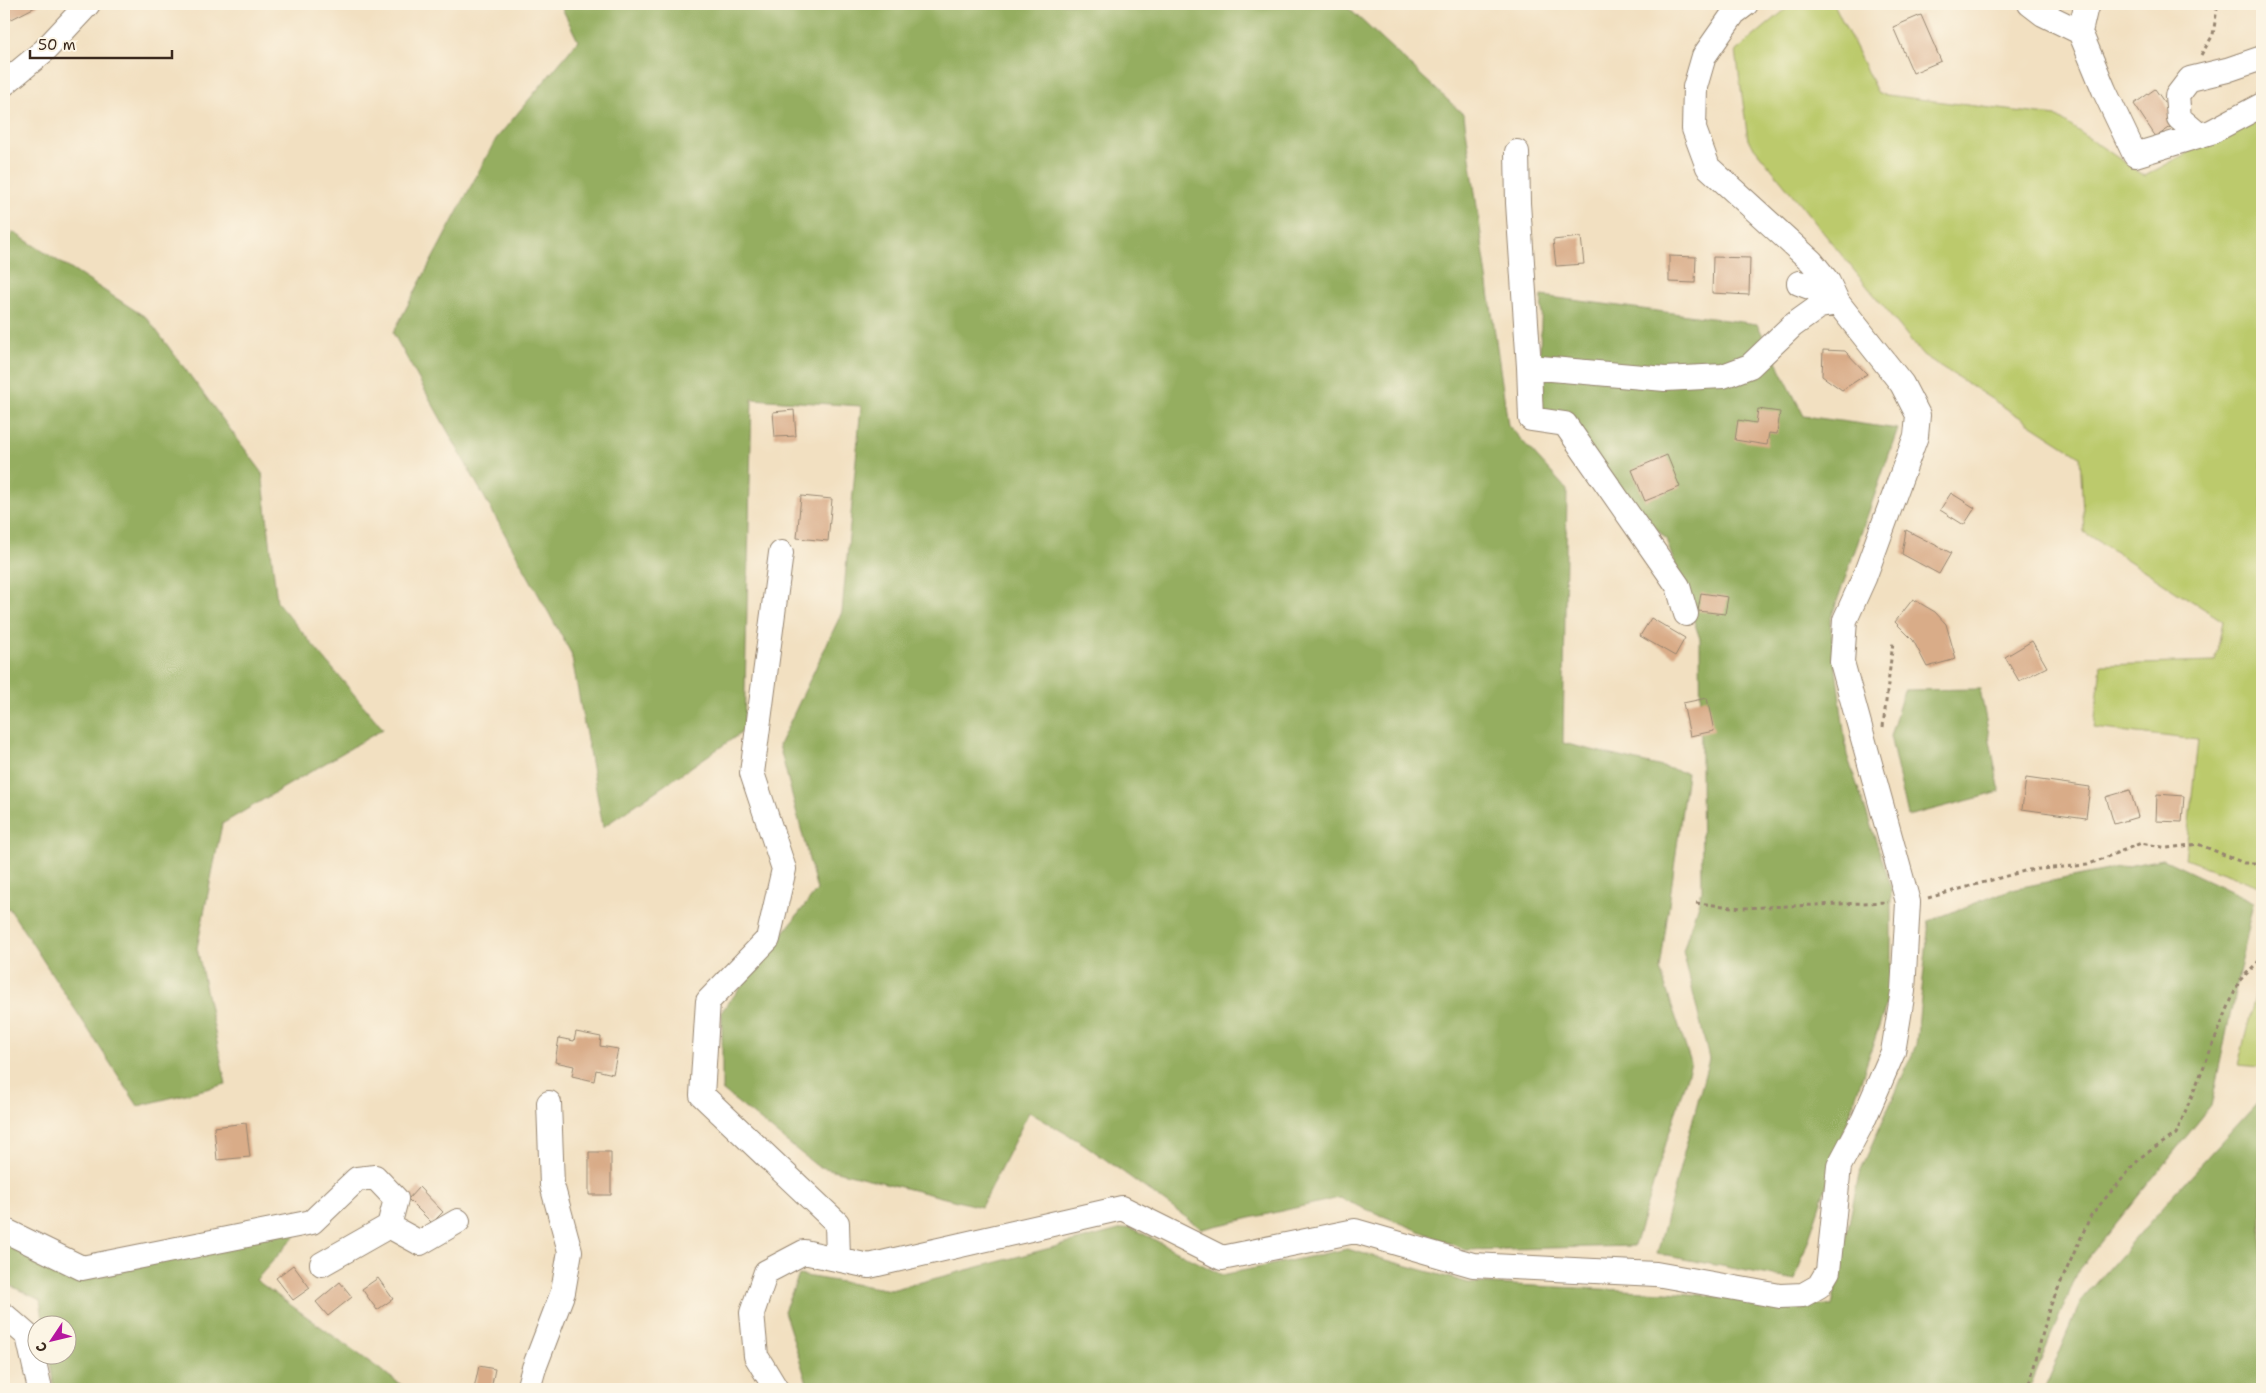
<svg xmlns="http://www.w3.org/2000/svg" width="2266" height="1393" viewBox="0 0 2266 1393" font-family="'Shantell Sans',sans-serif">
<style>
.green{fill:#bcca6c;stroke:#7c7a45}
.forest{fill:#95ae60;stroke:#686c3f}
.building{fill:#d9ac88}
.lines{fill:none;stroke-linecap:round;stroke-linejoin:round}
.minor-casing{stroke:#968570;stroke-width:26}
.path{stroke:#968570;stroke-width:3;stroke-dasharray:4 4;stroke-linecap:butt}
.minor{stroke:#fff;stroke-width:24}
</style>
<rect width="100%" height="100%" fill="#fcf5e5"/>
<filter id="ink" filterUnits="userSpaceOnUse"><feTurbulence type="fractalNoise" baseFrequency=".02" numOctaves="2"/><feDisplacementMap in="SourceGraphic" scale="10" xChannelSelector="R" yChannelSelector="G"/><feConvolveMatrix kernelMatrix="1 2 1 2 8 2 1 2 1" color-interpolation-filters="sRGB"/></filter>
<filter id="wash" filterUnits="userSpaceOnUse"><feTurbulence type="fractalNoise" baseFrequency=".0096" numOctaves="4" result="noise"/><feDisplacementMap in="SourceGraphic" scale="20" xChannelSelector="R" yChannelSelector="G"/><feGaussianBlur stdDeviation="1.12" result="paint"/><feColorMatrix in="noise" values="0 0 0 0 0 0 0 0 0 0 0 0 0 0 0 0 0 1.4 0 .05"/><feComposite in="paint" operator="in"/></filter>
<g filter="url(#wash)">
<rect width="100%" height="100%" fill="#f2e0c1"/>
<path class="green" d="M 1792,4 L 1834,4 L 1878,94 L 2056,116 L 2145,176 L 2262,112 L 2262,887 L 2185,859 L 2198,740 L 2094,728 L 2101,665 L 2215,662 L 2223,621 L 2084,532 L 2080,456 L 1923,355 L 1748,140 L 1736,51 Z
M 2262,968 L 2262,1067 L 2238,1065 Z"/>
<path class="forest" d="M 560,4 L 1344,4 L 1464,115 L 1508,425 L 1567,490 L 1563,743 L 1687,773 L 1660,970 L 1691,1063 L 1634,1246 L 1466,1250 L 1339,1198 L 1202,1229 L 1084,1144 L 1029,1112 L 981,1207 L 817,1166 L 722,1090 L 722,1011 L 817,890 L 779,745 L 842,612 L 861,406 L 752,399 L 744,731 L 603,827 L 571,653 L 393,333 L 496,139 L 578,41 Z
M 13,232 L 147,318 L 262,472 L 277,602 L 383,729 L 222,824 L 197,948 L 226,1084 L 138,1106 L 9,908 L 4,912 L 4,251 Z
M 1542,296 L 1757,324 L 1804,416 L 1898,429 L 1830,621 L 1847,755 L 1891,886 L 1891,990 L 1795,1280 L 1657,1254 L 1709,1059 L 1683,951 L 1702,891 L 1700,639 L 1666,539 L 1538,404 Z
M 1980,689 L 2000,792 L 1908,816 L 1890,736 L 1904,690 Z
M 2163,859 L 2254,902 L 2211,1106 L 2079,1269 L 2029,1389 L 821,1389 L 808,1386 L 784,1311 L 799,1275 L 891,1290 L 1130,1227 L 1222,1275 L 1347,1249 L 1469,1283 L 1666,1292 L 1832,1306 L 1859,1174 L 1916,1046 L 1929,921 L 2012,889 Z
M 2262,1098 L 2262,1389 L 2044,1389 L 2081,1301 L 2175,1193 Z
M 303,1227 L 256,1280 L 407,1389 L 54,1389 L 49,1356 L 68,1356 L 68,1326 L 44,1325 L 40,1300 L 7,1284 L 4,1286 L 4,1242 L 89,1279 Z"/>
<g id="blocks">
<path class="building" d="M 4,4 L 41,4 L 4,23 Z
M 1921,15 L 1941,61 L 1913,73 L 1893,27 Z
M 2155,89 L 2178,122 L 2156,137 L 2134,104 Z
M 1581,237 L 1584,264 L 1556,266 L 1553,240 Z
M 1669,256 L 1696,257 L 1695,283 L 1669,282 Z
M 1713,257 L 1750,258 L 1749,295 L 1712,293 Z
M 1823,350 L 1845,351 L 1867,374 L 1842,390 L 1822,376 Z
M 1758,409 L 1780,412 L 1777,434 L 1769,433 L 1767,445 L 1735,440 L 1738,420 L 1756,423 Z
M 794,410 L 796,436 L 775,437 L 773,412 Z
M 1667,455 L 1680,487 L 1645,501 L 1632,470 Z
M 1951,493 L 1975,508 L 1964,525 L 1940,510 Z
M 801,496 L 832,499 L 828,541 L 797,538 Z
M 1906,530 L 1951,553 L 1939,574 L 1902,554 Z
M 1701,593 L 1728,597 L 1725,614 L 1698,611 Z
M 1913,599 L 1935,612 L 1946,624 L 1956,659 L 1927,667 L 1913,640 L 1895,622 Z
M 1651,618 L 1685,638 L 1675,656 L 1640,636 Z
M 2032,641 L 2047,667 L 2019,681 L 2005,657 Z
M 1707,698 L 1714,731 L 1690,736 L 1683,703 Z
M 2026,778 L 2090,787 L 2086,818 L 2022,809 Z
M 2130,790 L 2138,817 L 2114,824 L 2106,797 Z
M 2157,794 L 2184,796 L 2182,822 L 2156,821 Z
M 576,1032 L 601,1037 L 600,1046 L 618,1049 L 613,1074 L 596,1070 L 594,1081 L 572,1076 L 574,1066 L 555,1062 L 559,1038 L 574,1041 Z
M 246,1123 L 250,1157 L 217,1160 L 214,1127 Z
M 589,1152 L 611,1152 L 611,1195 L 589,1195 Z
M 419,1187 L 443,1212 L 432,1223 L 408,1199 Z
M 293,1265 L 310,1288 L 293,1300 L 276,1278 Z
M 378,1278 L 393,1299 L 377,1310 L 362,1289 Z
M 340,1282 L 352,1297 L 328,1316 L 316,1302 Z
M 479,1366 L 495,1369 L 491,1389 L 474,1389 Z"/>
</g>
</g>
<g filter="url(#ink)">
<use href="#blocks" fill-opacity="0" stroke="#968570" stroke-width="1"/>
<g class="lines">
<defs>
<path id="minor" d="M 2030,4 L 2043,14 L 2080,32 L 2104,90 L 2135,155 L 2211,132 L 2262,105
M 2080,32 L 2086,6 L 2088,4
M 4,84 L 45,50 L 88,4
M 2199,135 L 2179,118 L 2177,96 L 2190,79 L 2227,70 L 2262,58
M 1517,152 L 1518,203 L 1529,367
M 1799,283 L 1815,289 L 1838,303
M 781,553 L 752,773 L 784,869 L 768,939 L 708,1001 L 702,1095 L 837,1223 L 838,1259
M 1686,614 L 1678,586 L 1565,424 L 1531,419 L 1529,367 L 1665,379 L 1723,376 L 1750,366 L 1792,326 L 1820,306 L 1838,303
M 389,1226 L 420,1243 L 458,1221
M 4,1230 L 82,1268 L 312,1222 L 357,1179 L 375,1177 L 396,1199 L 389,1226 L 322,1264
M 4,1315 L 28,1336 L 40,1389
M 528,1389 L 534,1368 L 563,1292 L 570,1251 L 552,1185 L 549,1103
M 776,1389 L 756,1356 L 752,1313 L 766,1272 L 804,1252 L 869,1266 L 1122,1208 L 1222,1258 L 1355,1231 L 1473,1265 L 1656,1274 L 1780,1296 L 1803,1295 L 1819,1286 L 1828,1271 L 1839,1166 L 1863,1121 L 1893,1052 L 1903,991 L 1908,902 L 1842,662 L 1845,620 L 1864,578 L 1916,436 L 1918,415 L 1902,384 L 1838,303 L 1828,282 L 1811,261 L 1708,167 L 1694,129 L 1695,87 L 1704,56 L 1734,13 L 1746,4"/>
</defs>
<use href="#minor" class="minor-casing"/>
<path class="path" d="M 2201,55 L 2213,35 L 2217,8 L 2213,4
M 1883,727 L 1893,642
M 1928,898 L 2028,870 L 2087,865 L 2141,843 L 2167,848 L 2198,844 L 2244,863 L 2262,863
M 1696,903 L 1742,908 L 1888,902
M 2025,1389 L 2030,1382 L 2049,1309 L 2091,1215 L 2141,1157 L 2176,1134 L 2239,981 L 2262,958"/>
<use href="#minor" class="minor"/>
</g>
</g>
<rect width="2266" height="1393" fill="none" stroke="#fcf5e5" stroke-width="20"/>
<g transform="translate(52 1340) rotate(235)"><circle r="24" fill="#fcf5e5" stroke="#afa495"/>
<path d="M0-4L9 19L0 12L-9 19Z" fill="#b5179e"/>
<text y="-8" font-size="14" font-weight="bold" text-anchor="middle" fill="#3b2a1e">С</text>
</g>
<path d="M30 50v8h142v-8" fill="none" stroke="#3b2a1e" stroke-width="2.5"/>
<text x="38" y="50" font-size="15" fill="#3b2a1e" stroke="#fcf5e5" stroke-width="4" paint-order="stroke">50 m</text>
</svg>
